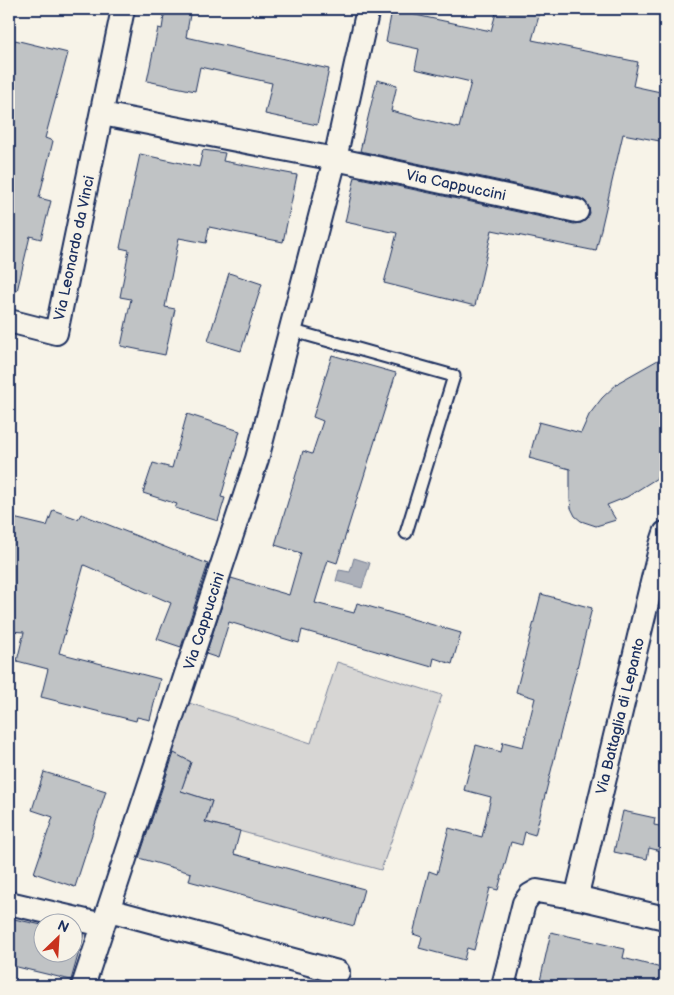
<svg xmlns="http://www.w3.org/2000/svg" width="674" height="995" viewBox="0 0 674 995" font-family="'Balsamiq Sans',sans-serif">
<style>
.garden{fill:#d7d6d4;stroke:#798299}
.water{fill:#acb0b9;stroke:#727c95}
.building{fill:#c0c3c5;stroke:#1b2f5e}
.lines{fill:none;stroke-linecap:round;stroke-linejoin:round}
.service-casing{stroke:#1b2f5e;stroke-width:15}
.minor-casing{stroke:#1b2f5e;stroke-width:26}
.service{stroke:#f7f3e8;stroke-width:11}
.minor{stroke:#f7f3e8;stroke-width:22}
.labels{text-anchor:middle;stroke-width:4;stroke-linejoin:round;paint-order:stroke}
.street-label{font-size:15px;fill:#1b2f5e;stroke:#f7f3e8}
</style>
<rect width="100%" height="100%" fill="#f7f3e8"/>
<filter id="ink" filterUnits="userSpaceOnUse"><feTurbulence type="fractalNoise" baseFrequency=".02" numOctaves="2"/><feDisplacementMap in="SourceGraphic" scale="10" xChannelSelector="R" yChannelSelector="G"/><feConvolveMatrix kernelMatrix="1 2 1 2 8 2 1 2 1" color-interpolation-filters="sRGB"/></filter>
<g filter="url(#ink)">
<path class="garden" d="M 337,662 L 442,695 L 381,870 L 206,822 L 212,801 L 181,791 L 191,762 L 171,752 L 186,702 L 311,743 Z"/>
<path class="water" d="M 354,558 L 370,563 L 362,588 L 336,581 L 339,570 L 350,572 Z"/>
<path class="building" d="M 165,9 L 191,9 L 186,37 L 329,69 L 317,125 L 265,114 L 272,83 L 200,67 L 195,91 L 147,81 L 158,28 L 162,29 Z
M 497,9 L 541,9 L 532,40 L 638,62 L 633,86 L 665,93 L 665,142 L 623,134 L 596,251 L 492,230 L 475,306 L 384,283 L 397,233 L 345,222 L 355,177 L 574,224 L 581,223 L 587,219 L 590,213 L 589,207 L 585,201 L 580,198 L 360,151 L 377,80 L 397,85 L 391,111 L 459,128 L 471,82 L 415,69 L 419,49 L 386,42 L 392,10 L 491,31 Z
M 15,40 L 68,53 L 45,138 L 53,141 L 39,198 L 51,201 L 41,239 L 30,236 L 17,291 L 9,290 L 9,64 Z
M 203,150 L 225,153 L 223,161 L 297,175 L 283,242 L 209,227 L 206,243 L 179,238 L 165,307 L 175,309 L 165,355 L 121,346 L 131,299 L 120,297 L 129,250 L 120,248 L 140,154 L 199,167 Z
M 229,273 L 262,284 L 241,351 L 208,341 Z
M 332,355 L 396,373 L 337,563 L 328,560 L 315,603 L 354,613 L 357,603 L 461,633 L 452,664 L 434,658 L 432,667 L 302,630 L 299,643 L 229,622 L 218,658 L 206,654 L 231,578 L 289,595 L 301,553 L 275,545 L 303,451 L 312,454 L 323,421 L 313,417 Z
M 665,356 L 665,473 L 627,497 L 607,505 L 616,520 L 596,526 L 581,521 L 575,516 L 571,508 L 570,499 L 570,469 L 529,458 L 539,422 L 581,433 L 589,415 L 602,398 L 619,382 Z
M 187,414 L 240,431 L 221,497 L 225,498 L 218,521 L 175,508 L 177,504 L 143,493 L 153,463 L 172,468 Z
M 53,510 L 78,519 L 81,514 L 208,564 L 181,647 L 157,639 L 171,603 L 84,565 L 59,653 L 160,679 L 150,720 L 137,717 L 136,721 L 41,697 L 48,669 L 17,661 L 24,632 L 9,631 L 9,517 L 47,526 Z
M 541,594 L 592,608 L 535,835 L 525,832 L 522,845 L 511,842 L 498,890 L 490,888 L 474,950 L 467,948 L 464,960 L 419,948 L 422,937 L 413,934 L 429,871 L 437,874 L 449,828 L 482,837 L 491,797 L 464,790 L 476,745 L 501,752 L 503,742 L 523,747 L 535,698 L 516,692 Z
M 174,753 L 191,762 L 181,791 L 212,801 L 205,822 L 240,831 L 234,854 L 364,889 L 354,926 L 189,881 L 191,873 L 139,858 Z
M 44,772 L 106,791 L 75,887 L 34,873 L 53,817 L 32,810 Z
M 623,811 L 655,818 L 654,825 L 665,827 L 665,852 L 649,848 L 647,859 L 614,852 Z
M 9,918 L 42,925 L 42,952 L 72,952 L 72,932 L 84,934 L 71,980 L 9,965 Z
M 551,932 L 625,949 L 623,958 L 665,969 L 665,986 L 561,986 L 540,981 Z"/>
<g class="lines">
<defs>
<path id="service" d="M 290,330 L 454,376 L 406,533"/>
<path id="minor" d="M 102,114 L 335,159 L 577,211
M 9,321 L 56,333 L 123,9
M 584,899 L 579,893 L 579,886 L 661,545 L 665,533
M 9,903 L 103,925
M 109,910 L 338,972
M 83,986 L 257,459 L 335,159 L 368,9
M 503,986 L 524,903 L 530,895 L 537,891 L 584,899 L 665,918"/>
</defs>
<use href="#service" class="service-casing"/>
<use href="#minor" class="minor-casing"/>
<use href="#service" class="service"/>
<use href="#minor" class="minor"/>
</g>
</g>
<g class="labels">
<g class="street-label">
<text transform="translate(456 185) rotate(12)" y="5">Via Cappuccini</text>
<text transform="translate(74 248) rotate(-78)" y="5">Via Leonardo da Vinci</text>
<text transform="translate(204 621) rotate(-72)" y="5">Via Cappuccini</text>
<text transform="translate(620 716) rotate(-76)" y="5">Via Battaglia di Lepanto</text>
</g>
</g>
<rect width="674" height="995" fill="none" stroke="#f7f3e8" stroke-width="30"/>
<rect x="15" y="15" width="644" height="965" fill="none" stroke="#1b2f5e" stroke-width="2" filter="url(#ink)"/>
<g transform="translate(58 938) rotate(25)"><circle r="24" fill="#f7f3e8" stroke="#9fa5b1"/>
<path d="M0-4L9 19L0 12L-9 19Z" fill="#c8321e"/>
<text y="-8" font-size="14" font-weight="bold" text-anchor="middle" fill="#1b2f5e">N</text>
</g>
</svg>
